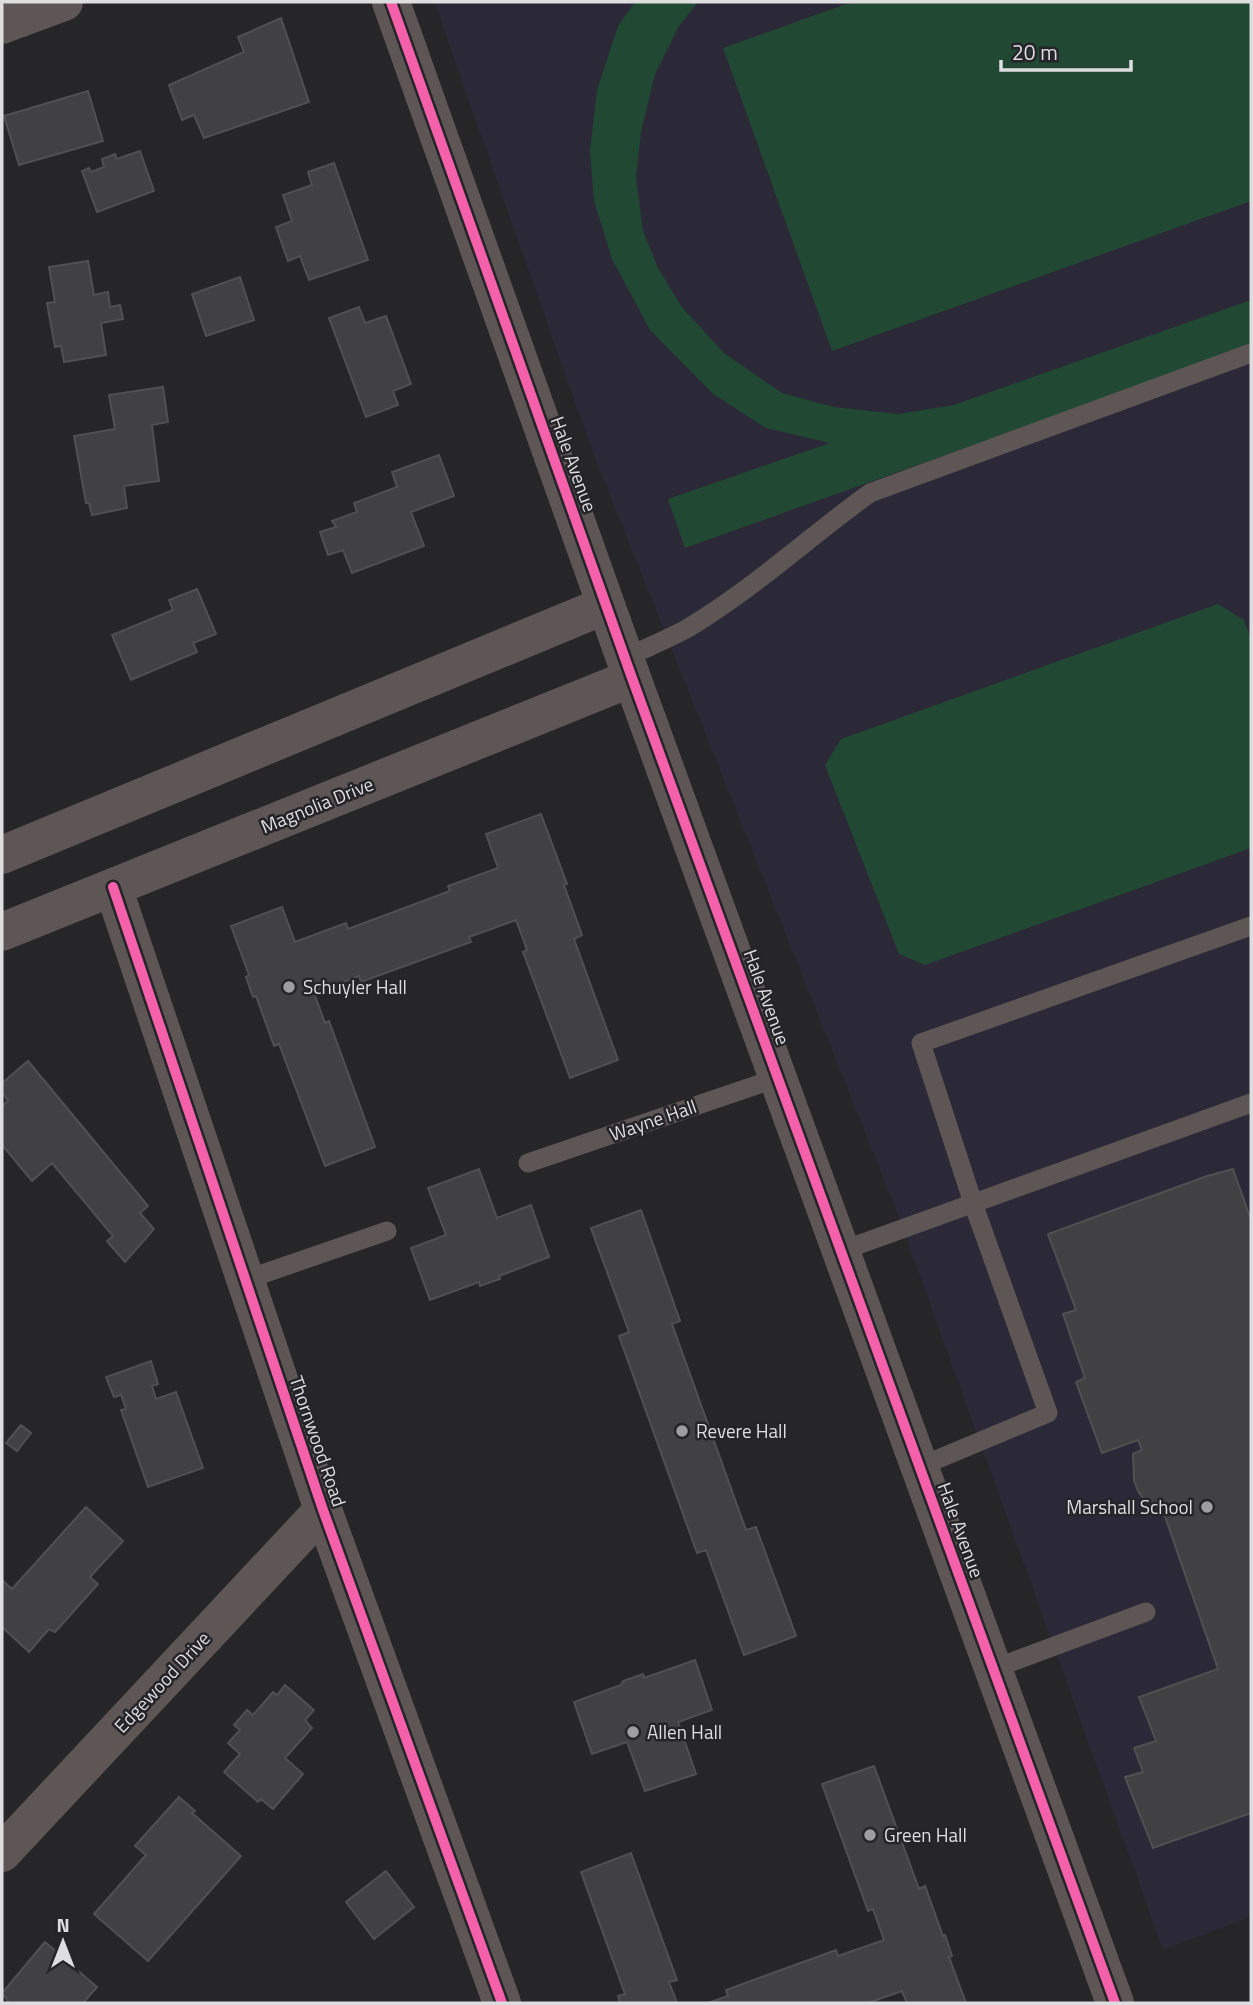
<svg xmlns="http://www.w3.org/2000/svg" width="1253" height="2005" viewBox="0 0 1253 2005" font-family="'Titillium Web',sans-serif">
<style>
.education{fill:#2b2837}
.green{fill:#214832}
.building{fill:#414042;stroke:#504f52;stroke-width:2}
.lines{fill:none;stroke-linecap:round;stroke-linejoin:round}
.service{stroke:#5d5655;stroke-width:19}
.minor{stroke:#5d5655;stroke-width:38}
.cycleway-casing{stroke:#252428;stroke-width:15}
.cycleway{stroke:#f560ab;stroke-width:10}
.poi-dot{fill:#9e9d9f;stroke:#252428;stroke-width:2.5}
.labels{text-anchor:middle;stroke-width:5;stroke-linejoin:round;paint-order:stroke}
.street-label{font-size:19px;fill:#dedde0;stroke:#252428}
.poi-label{font-size:19px;fill:#dedde0;stroke:#252428;text-anchor:start}
</style>
<rect width="100%" height="100%" fill="#262527"/>
<path class="education" d="M 434,2 L 1251,2 L 1251,1917 L 1163,1950 L 896,1210 L 591,448 Z"/>
<path class="green" d="M 635,2 L 698,2 L 679,26 L 655,74 L 641,132 L 636,177 L 643,231 L 658,268 L 681,306 L 724,353 L 782,393 L 834,407 L 898,414 L 954,405 L 1251,300 L 1251,346 L 685,548 L 668,499 L 830,443 L 766,428 L 713,394 L 650,330 L 612,259 L 594,201 L 590,150 L 597,90 L 618,26 Z
M 852,2 L 1251,2 L 1251,201 L 832,351 L 723,48 Z
M 1218,604 L 1244,620 L 1251,639 L 1251,848 L 925,965 L 899,954 L 825,765 L 841,739 Z"/>
<path class="building" d="M 281,18 L 309,102 L 204,138 L 194,115 L 182,120 L 169,85 L 244,52 L 238,37 Z
M 88,91 L 103,141 L 19,165 L 4,116 Z
M 140,151 L 154,191 L 97,212 L 82,171 L 89,168 L 91,172 L 104,167 L 102,159 L 115,154 L 117,159 Z
M 334,163 L 368,260 L 309,280 L 300,256 L 288,261 L 276,227 L 292,221 L 283,195 L 312,185 L 308,172 Z
M 88,261 L 94,295 L 108,292 L 110,307 L 120,305 L 123,319 L 101,323 L 106,355 L 64,362 L 61,346 L 55,347 L 47,303 L 55,302 L 49,267 Z
M 240,277 L 254,320 L 206,336 L 192,294 Z
M 359,307 L 365,323 L 386,316 L 411,384 L 393,391 L 398,405 L 366,417 L 329,318 Z
M 163,387 L 168,422 L 152,425 L 159,481 L 124,486 L 127,508 L 92,515 L 89,503 L 86,503 L 74,436 L 115,429 L 109,395 Z
M 439,455 L 454,496 L 411,512 L 424,546 L 352,573 L 343,550 L 328,555 L 320,532 L 336,527 L 332,521 L 357,512 L 354,503 L 397,487 L 392,472 Z
M 197,589 L 216,634 L 193,643 L 197,652 L 131,680 L 112,635 L 173,610 L 169,600 Z
M 541,814 L 567,884 L 564,885 L 582,935 L 574,939 L 618,1060 L 570,1078 L 523,952 L 527,950 L 516,920 L 469,937 L 471,942 L 361,982 L 359,976 L 314,993 L 325,1023 L 329,1021 L 375,1147 L 325,1166 L 279,1044 L 274,1046 L 256,996 L 253,997 L 246,977 L 249,975 L 231,926 L 282,907 L 295,942 L 346,923 L 348,929 L 450,891 L 448,886 L 498,868 L 486,834 Z
M 28,1061 L 148,1206 L 140,1213 L 154,1229 L 125,1262 L 107,1241 L 113,1236 L 52,1163 L 32,1181 L 2,1145 L 2,1106 L 8,1101 L 2,1092 L 2,1083 Z
M 479,1169 L 497,1218 L 531,1205 L 549,1257 L 499,1276 L 500,1279 L 480,1286 L 479,1282 L 430,1300 L 411,1248 L 446,1235 L 428,1188 Z
M 1233,1169 L 1251,1220 L 1251,1813 L 1153,1848 L 1125,1777 L 1143,1772 L 1134,1748 L 1156,1741 L 1139,1697 L 1218,1669 L 1162,1508 L 1163,1501 L 1152,1505 L 1147,1502 L 1139,1493 L 1134,1481 L 1133,1454 L 1142,1450 L 1138,1440 L 1102,1453 L 1076,1382 L 1085,1378 L 1063,1314 L 1076,1310 L 1048,1234 L 1207,1176 Z
M 641,1210 L 680,1321 L 672,1324 L 746,1530 L 756,1527 L 796,1636 L 744,1655 L 706,1550 L 697,1553 L 619,1336 L 629,1332 L 591,1228 Z
M 151,1361 L 158,1384 L 152,1386 L 156,1399 L 176,1392 L 203,1468 L 148,1487 L 121,1410 L 126,1409 L 121,1395 L 114,1397 L 106,1377 Z
M 21,1425 L 31,1433 L 17,1451 L 6,1443 Z
M 86,1507 L 123,1541 L 90,1577 L 98,1584 L 57,1630 L 55,1632 L 49,1629 L 29,1652 L 2,1627 L 2,1580 L 12,1589 Z
M 695,1660 L 712,1710 L 678,1722 L 696,1774 L 645,1791 L 627,1742 L 592,1754 L 574,1702 L 621,1685 L 623,1681 L 643,1674 L 644,1678 Z
M 285,1685 L 314,1710 L 305,1720 L 312,1728 L 285,1758 L 303,1774 L 273,1809 L 261,1799 L 258,1802 L 224,1772 L 240,1754 L 228,1743 L 240,1730 L 234,1725 L 247,1710 L 253,1715 L 273,1692 L 277,1695 Z
M 874,1766 L 919,1889 L 925,1886 L 943,1936 L 945,1935 L 952,1956 L 949,1957 L 966,2003 L 907,2003 L 902,1991 L 868,2003 L 708,2003 L 728,1996 L 726,1990 L 836,1950 L 838,1956 L 884,1940 L 873,1909 L 868,1911 L 822,1784 Z
M 179,1797 L 195,1811 L 192,1813 L 241,1856 L 148,1961 L 94,1914 L 146,1855 L 135,1846 Z
M 631,1853 L 677,1980 L 669,1982 L 677,2003 L 620,2003 L 618,1996 L 625,1994 L 581,1872 Z
M 386,1871 L 414,1907 L 374,1939 L 346,1902 Z
M 45,1942 L 97,1987 L 83,2003 L 6,2003 L 8,2001 L 2,1993 Z"/>
<g class="lines">
<path class="service" d="M 625,658 C 646,648 668,639 688,628 C 753,589 809,537 870,493 L 1251,353
M 528,1163 L 777,1078
M 841,1251 L 1251,1103
M 245,1280 L 387,1231
M 919,1467 L 1048,1413 L 973,1203 L 921,1043 L 1251,926
M 993,1669 L 1146,1612"/>
<path class="minor" d="M 391,2 L 632,678 L 1115,2003
M 2,25 L 64,2
M 2,855 L 606,605
M 113,887 L 323,1510 L 502,2003
M 2,932 L 632,678
M 2,1853 L 323,1510"/>
<defs>
<path id="cycleway" d="M 391,2 L 632,678 L 1115,2003
M 113,887 L 323,1510 L 502,2003"/>
</defs>
<use href="#cycleway" class="cycleway-casing"/>
<use href="#cycleway" class="cycleway"/>
</g>
<g class="poi-dot">
<circle cx="289" cy="987" r="7"/>
<circle cx="682" cy="1431" r="7"/>
<circle cx="1207" cy="1507" r="7"/>
<circle cx="633" cy="1732" r="7"/>
<circle cx="870" cy="1835" r="7"/>
</g>
<g class="labels">
<g class="street-label">
<text transform="translate(574 464) rotate(70)" y="7">Hale Avenue</text>
<text transform="translate(317 805) rotate(-22)" y="7">Magnolia Drive</text>
<text transform="translate(767 997) rotate(70)" y="7">Hale Avenue</text>
<text transform="translate(653 1120) rotate(-19)" y="7">Wayne Hall</text>
<text transform="translate(318 1441) rotate(71)" y="7">Thornwood Road</text>
<text transform="translate(961 1530) rotate(70)" y="7">Hale Avenue</text>
<text transform="translate(162 1682) rotate(-47)" y="7">Edgewood Drive</text>
</g>
<g class="poi-label">
<text x="303" y="994">Schuyler Hall</text>
<text x="696" y="1438">Revere Hall</text>
<text x="1193" y="1514" text-anchor="end">Marshall School</text>
<text x="647" y="1739">Allen Hall</text>
<text x="884" y="1842">Green Hall</text>
</g>
</g>
<rect width="1253" height="2005" fill="none" stroke="#dedde0" stroke-width="7"/>
<g transform="translate(63 1942)" stroke="#252428" stroke-width="5" paint-order="stroke">
<path d="M0-5L12 26L0 18L-12 26Z" fill="#dedde0"/>
<text y="-10" font-size="19" font-weight="bold" text-anchor="middle" fill="#dedde0">N</text>
</g>
<path d="M1001 60v10h130v-10" fill="none" stroke="#dedde0" stroke-width="3.5"/>
<text x="1012" y="60" font-size="21" fill="#dedde0" stroke="#252428" stroke-width="5" paint-order="stroke">20 m</text>
</svg>
